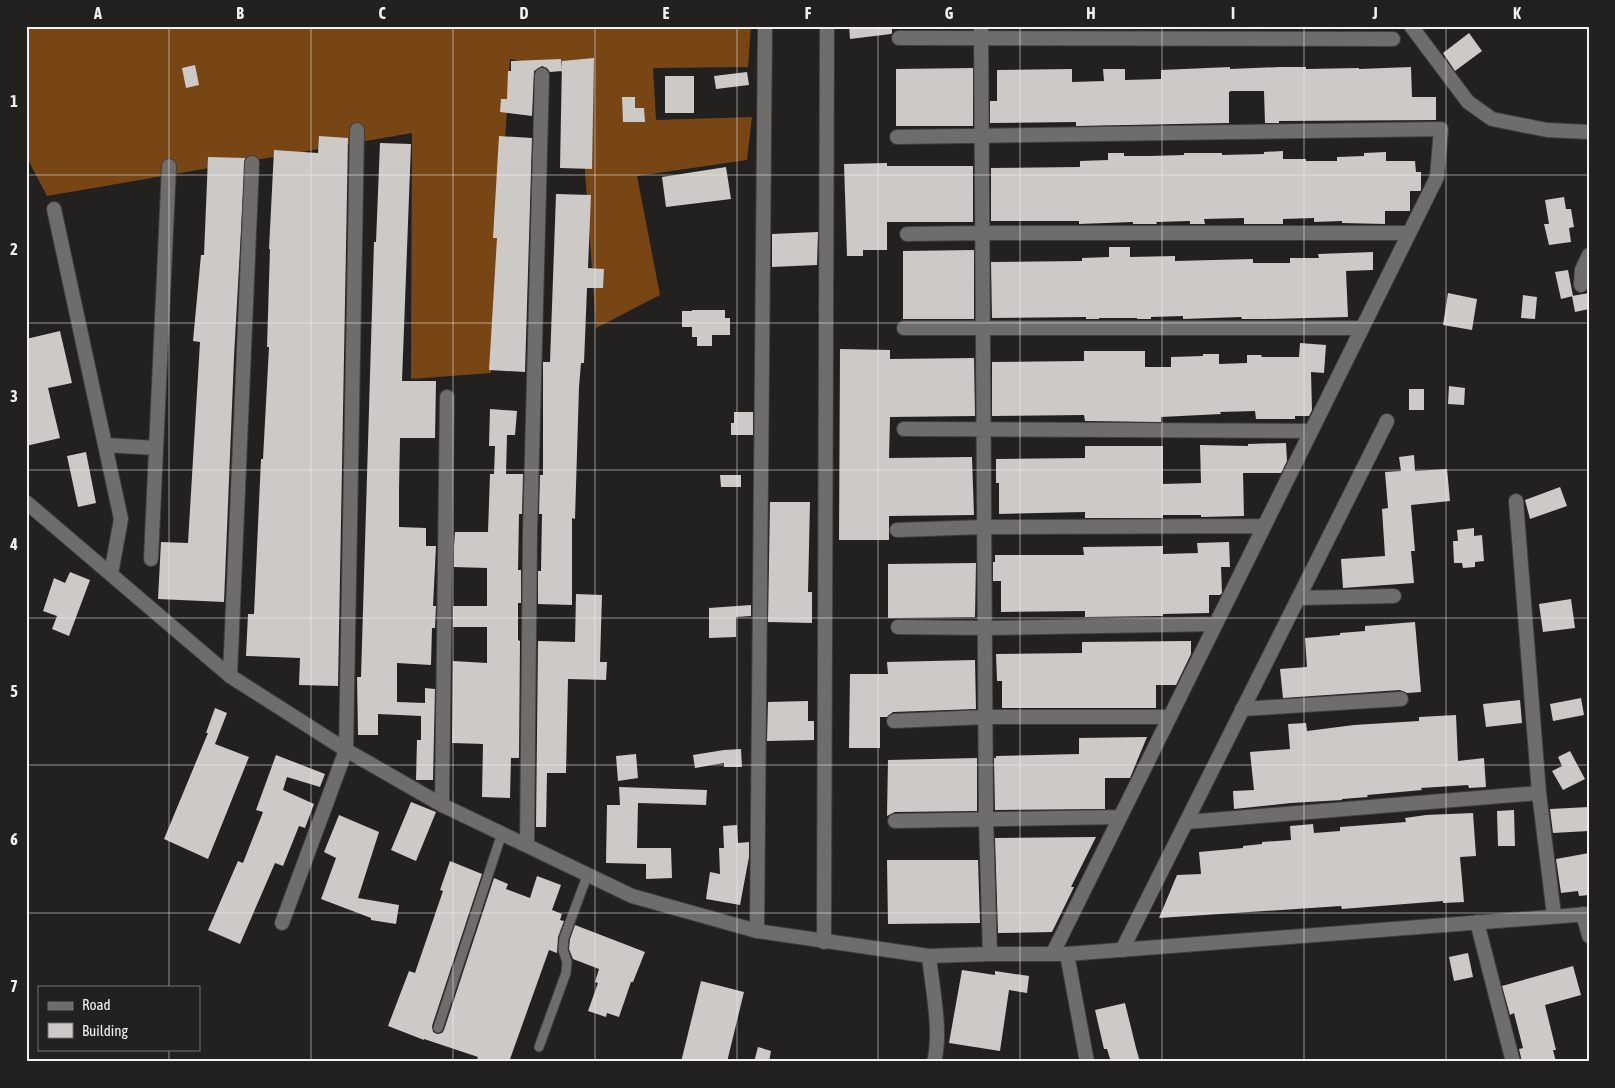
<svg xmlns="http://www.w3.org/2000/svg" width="1615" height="1088" viewBox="0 0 1615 1088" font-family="'Asap Condensed',sans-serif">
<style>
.forest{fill:#784514}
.building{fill:#ccc9c7}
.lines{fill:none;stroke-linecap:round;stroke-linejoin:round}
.service-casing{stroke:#3f3e3d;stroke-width:11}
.minor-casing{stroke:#3f3e3d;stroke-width:16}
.tertiary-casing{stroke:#3f3e3d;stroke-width:16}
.service{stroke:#6f6d6b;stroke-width:9}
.minor{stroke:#6f6d6b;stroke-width:14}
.tertiary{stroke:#6f6d6b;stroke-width:14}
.grid{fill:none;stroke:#f2f1f0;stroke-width:1;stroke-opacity:0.55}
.neatline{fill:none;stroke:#f2f1f0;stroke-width:2}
.grid-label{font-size:16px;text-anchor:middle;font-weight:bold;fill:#f2f1f0}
</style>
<rect width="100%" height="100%" fill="#232120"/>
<path class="forest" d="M 26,26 L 751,26 L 748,67 L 653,68 L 656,120 L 752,117 L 747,160 L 637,176 L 660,295 L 596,328 L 578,70 L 510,59 L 491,373 L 411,379 L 412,133 L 47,196 L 26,156 Z"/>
<path class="building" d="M 849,26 L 892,26 L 892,33 L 891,34 L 850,39 Z
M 1469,33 L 1482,51 L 1455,71 L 1443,53 Z
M 594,58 L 592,169 L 560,168 L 562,61 Z
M 561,59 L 562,71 L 550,72 L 547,68 L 542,66 L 534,71 L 532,116 L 500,112 L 501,99 L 507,99 L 508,71 L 511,71 L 511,61 Z
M 195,65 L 199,85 L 186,88 L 182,68 Z
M 1230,67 L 1230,69 L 1280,67 L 1306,67 L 1306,69 L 1359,68 L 1359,69 L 1411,67 L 1412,97 L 1436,97 L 1436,120 L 1279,121 L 1279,123 L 1265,123 L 1264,91 L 1231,91 L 1229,92 L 1229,123 L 1076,126 L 1076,122 L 990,123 L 990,101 L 997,101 L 997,70 L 1072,69 L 1072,82 L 1104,81 L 1103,69 L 1125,69 L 1125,80 L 1161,79 L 1161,70 Z
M 973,68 L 973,126 L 896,126 L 896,69 Z
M 747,72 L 749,85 L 716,89 L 714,76 Z
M 665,76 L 694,76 L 694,113 L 665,113 Z
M 622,97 L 635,97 L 635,108 L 644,108 L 645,122 L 623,122 Z
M 319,136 L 348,138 L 338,686 L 299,685 L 300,658 L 246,656 L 248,614 L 254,614 L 261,459 L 263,459 L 269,347 L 267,347 L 270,249 L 269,249 L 274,150 L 318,153 Z
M 499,136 L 532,138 L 525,372 L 489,370 L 497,238 L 493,238 Z
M 380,143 L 411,144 L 402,381 L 436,381 L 435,438 L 400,438 L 399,489 L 399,527 L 426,528 L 426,546 L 436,546 L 433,606 L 436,606 L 435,628 L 432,628 L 431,665 L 397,663 L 397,702 L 425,703 L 425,688 L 435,689 L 433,780 L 416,780 L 417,740 L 421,740 L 421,716 L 378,714 L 378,735 L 358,735 L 357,677 L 361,677 L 374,242 L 376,242 Z
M 1283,151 L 1283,159 L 1306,159 L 1306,161 L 1337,161 L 1337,157 L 1364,156 L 1364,153 L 1386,152 L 1386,161 L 1415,161 L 1416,172 L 1421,172 L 1421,190 L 1420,191 L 1410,191 L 1410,211 L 1385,211 L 1385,224 L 1342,223 L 1342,221 L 1314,222 L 1314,218 L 1283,219 L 1283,224 L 1244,224 L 1244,218 L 1204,219 L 1205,224 L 1190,224 L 1190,221 L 1156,222 L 1157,224 L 1133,224 L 1133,222 L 1079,224 L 1079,221 L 991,221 L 991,168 L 1080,167 L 1080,161 L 1108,160 L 1108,153 L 1124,153 L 1124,156 L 1150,156 L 1184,155 L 1184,153 L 1222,153 L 1222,155 L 1264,154 L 1264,152 Z
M 208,157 L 245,158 L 234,357 L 224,602 L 158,599 L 161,542 L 188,543 L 200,342 L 193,341 L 201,255 L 204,255 Z
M 887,163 L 887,166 L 973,166 L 973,222 L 887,222 L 887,250 L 863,250 L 863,256 L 847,256 L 844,164 Z
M 726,167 L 731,199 L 666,207 L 662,177 Z
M 556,194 L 591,195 L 588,268 L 604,269 L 603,288 L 587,288 L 584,363 L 581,363 L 579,387 L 575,519 L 572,518 L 572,605 L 538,604 L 538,571 L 541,571 L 542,514 L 539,514 L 540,475 L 543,475 L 543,362 L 550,362 Z
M 1564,197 L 1566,209 L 1571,209 L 1574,227 L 1569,228 L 1571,242 L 1549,245 L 1544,224 L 1549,224 L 1545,200 Z
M 818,232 L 817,265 L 772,267 L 772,234 Z
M 1109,247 L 1130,247 L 1130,257 L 1175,256 L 1175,261 L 1253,259 L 1253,263 L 1290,263 L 1290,258 L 1319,258 L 1318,254 L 1373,252 L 1373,270 L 1346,271 L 1348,317 L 1265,319 L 1242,319 L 1241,317 L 1183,319 L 1183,316 L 1151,317 L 1151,319 L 1137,319 L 1137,318 L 1099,318 L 1099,319 L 1086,319 L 1086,317 L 992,318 L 991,262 L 1082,261 L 1082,258 L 1109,257 Z
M 974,250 L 974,319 L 903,319 L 903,251 Z
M 1568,270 L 1573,296 L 1561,299 L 1555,272 Z
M 1448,293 L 1477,299 L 1472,330 L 1443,325 Z
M 1589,293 L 1589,309 L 1575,312 L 1572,296 Z
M 1523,295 L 1537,297 L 1535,319 L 1521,318 Z
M 692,310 L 725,310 L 725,318 L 730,318 L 730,335 L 712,335 L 712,346 L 697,346 L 697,337 L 692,337 L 692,327 L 682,327 L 682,311 L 692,311 Z
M 60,331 L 72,383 L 48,388 L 60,438 L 26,446 L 26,339 Z
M 1300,343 L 1326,345 L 1324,373 L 1311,372 L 1312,410 L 1309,416 L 1295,416 L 1295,419 L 1256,419 L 1255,411 L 1220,412 L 1221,414 L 1161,417 L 1161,422 L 1085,421 L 1084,415 L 992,416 L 992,362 L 1084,361 L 1084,351 L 1145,351 L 1145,367 L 1171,367 L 1171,357 L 1203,356 L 1203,354 L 1219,354 L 1219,364 L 1247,363 L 1247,355 L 1261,355 L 1262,357 L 1299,357 Z
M 840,349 L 890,350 L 890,359 L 974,358 L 975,416 L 890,417 L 889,458 L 972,457 L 974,515 L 889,516 L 889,540 L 839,540 Z
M 1449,386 L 1465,388 L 1464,405 L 1448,404 Z
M 1409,389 L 1424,389 L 1424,410 L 1409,410 Z
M 490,409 L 517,411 L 515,435 L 507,435 L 506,474 L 523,474 L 522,514 L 519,514 L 518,570 L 521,570 L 521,603 L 518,603 L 518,640 L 520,641 L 519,758 L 511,758 L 510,798 L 482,797 L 483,744 L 452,743 L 453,661 L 487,663 L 487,627 L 453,627 L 453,606 L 487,606 L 487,568 L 454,567 L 454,546 L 455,532 L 488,532 L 490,474 L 494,474 L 495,446 L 489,446 Z
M 734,412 L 753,412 L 753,435 L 731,435 L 731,423 L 734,423 Z
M 1286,443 L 1287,461 L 1281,473 L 1243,473 L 1244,516 L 1201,517 L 1201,515 L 1163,515 L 1163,518 L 1085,518 L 1085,512 L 999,514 L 999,483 L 996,483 L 996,459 L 1085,458 L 1085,446 L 1163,446 L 1163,484 L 1201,483 L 1200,445 L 1248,446 L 1248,444 Z
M 86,452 L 96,503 L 78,507 L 67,456 Z
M 1414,455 L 1415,471 L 1447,469 L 1450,501 L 1411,505 L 1415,551 L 1411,551 L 1414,583 L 1343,588 L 1341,559 L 1385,556 L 1382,509 L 1388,508 L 1385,472 L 1401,471 L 1399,457 Z
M 720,475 L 741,475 L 741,487 L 721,487 Z
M 1560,487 L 1567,506 L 1530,519 L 1525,500 Z
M 770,502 L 810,502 L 808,592 L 812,592 L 812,623 L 768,622 Z
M 1474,528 L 1474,536 L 1482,535 L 1484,561 L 1475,562 L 1475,567 L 1463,568 L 1462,563 L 1454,563 L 1453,541 L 1458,541 L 1457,530 Z
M 1229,542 L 1230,567 L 1221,567 L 1222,593 L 1220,595 L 1209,595 L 1209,613 L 1163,614 L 1163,616 L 1085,617 L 1085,611 L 1001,612 L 1001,581 L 993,581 L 993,562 L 995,562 L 995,555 L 1084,555 L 1083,547 L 1163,546 L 1163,554 L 1198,553 L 1197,543 Z
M 976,563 L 975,617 L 888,618 L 888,564 Z
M 70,572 L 90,580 L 69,636 L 52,629 L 57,616 L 43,611 L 54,578 L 65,583 Z
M 576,594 L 602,595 L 600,662 L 607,662 L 606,680 L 568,679 L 566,773 L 547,773 L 546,827 L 536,827 L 538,641 L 575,642 Z
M 1571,599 L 1575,628 L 1543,632 L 1539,604 Z
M 751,605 L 751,616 L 736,617 L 736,637 L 709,638 L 709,608 Z
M 1415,622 L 1421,692 L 1407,693 L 1400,690 L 1283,698 L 1280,669 L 1307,667 L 1305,638 L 1340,635 L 1340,633 L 1365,631 L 1365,626 Z
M 1191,641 L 1191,654 L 1176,685 L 1156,685 L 1156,708 L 1002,708 L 1002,681 L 997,681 L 996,654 L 1082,653 L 1082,642 Z
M 975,660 L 976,709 L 893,712 L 887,717 L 880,717 L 880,748 L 849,748 L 850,674 L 888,674 L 887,662 Z
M 1581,698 L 1584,715 L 1553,721 L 1550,704 Z
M 1520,700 L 1522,723 L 1486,727 L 1483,704 Z
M 808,701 L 808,721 L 814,721 L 814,740 L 767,741 L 768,702 Z
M 215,708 L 227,713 L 215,744 L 249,757 L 208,859 L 164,839 L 208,733 L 206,733 Z
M 1456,715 L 1458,761 L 1484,758 L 1486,787 L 1469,788 L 1468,785 L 1421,788 L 1422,790 L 1367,795 L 1368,797 L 1342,799 L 1342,800 L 1291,803 L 1234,809 L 1233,791 L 1254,790 L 1250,752 L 1290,749 L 1288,724 L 1306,723 L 1307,731 L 1354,725 L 1419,721 L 1419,717 Z
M 1147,737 L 1130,778 L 1105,778 L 1105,809 L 995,810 L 994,758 L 996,758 L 996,756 L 1079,754 L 1079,738 Z
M 741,749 L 742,767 L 724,767 L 724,763 L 695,768 L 693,755 L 724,750 Z
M 1570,751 L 1585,779 L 1563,790 L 1552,771 L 1562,766 L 1558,757 Z
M 636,754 L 638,778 L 618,781 L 616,756 Z
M 276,755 L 325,774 L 320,787 L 287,777 L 283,790 L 314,804 L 305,828 L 299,826 L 283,866 L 275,863 L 240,944 L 208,930 L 238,861 L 243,863 L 263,812 L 256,810 Z
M 977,758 L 977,811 L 895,812 L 887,816 L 888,760 Z
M 619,787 L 707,790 L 706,805 L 638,803 L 637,848 L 671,848 L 672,878 L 646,879 L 646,864 L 606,863 L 607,805 L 620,805 Z
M 411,802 L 436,812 L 416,861 L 391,850 Z
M 1589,807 L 1589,831 L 1553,833 L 1550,809 Z
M 1514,810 L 1515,846 L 1498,846 L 1497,811 Z
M 1473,813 L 1476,856 L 1460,857 L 1464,902 L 1443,903 L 1443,901 L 1342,909 L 1341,906 L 1159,918 L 1177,875 L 1201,874 L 1199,852 L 1243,848 L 1243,846 L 1262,844 L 1262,842 L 1291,840 L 1290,826 L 1313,824 L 1314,833 L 1340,831 L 1340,827 L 1406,822 L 1405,818 L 1426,815 Z
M 339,815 L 379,832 L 358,898 L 399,905 L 396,924 L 371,920 L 371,918 L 321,899 L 336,858 L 324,852 Z
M 737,825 L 738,843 L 749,842 L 749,857 L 740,905 L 706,899 L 710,872 L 720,874 L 719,848 L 724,848 L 723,826 Z
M 1096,837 L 1071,887 L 1074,887 L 1052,932 L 998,933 L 995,838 Z
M 1589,853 L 1589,895 L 1579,896 L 1578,891 L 1561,893 L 1556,859 Z
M 887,860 L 978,860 L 980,923 L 888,924 Z
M 450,861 L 482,874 L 432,1026 L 433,1032 L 437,1034 L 442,1033 L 444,1030 L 494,878 L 508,884 L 506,889 L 530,898 L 537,876 L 561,885 L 552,910 L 562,914 L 560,920 L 564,921 L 558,937 L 557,953 L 549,950 L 509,1062 L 476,1062 L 478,1057 L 424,1039 L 424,1040 L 388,1026 L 409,971 L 415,973 L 443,891 L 440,890 Z
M 575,925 L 645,952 L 633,982 L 631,982 L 619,1017 L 607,1013 L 606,1017 L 588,1011 L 598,983 L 595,982 L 599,969 L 573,959 L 569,949 L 570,939 Z
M 1468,953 L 1473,977 L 1454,981 L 1449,957 Z
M 1573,966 L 1581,995 L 1545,1005 L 1556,1050 L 1553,1050 L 1556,1062 L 1522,1062 L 1519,1049 L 1523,1048 L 1514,1013 L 1510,1015 L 1502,986 Z
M 962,970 L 995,975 L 995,971 L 1029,976 L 1027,993 L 1009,990 L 1000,1051 L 949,1043 Z
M 701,981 L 744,992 L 727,1062 L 681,1062 Z
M 1125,1003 L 1136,1048 L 1140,1062 L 1111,1062 L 1107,1049 L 1104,1049 L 1095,1010 Z
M 758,1047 L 771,1051 L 769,1062 L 754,1062 Z"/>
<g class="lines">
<defs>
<path id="service" d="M 438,1028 L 502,833
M 539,1047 L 566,973 L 567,962 L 563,950 L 564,938 L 587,876"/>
<path id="minor" d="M 981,26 L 986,819 L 990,954
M 1411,26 L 1468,102 L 1492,119 L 1547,130 L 1589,132
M 899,38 L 1393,39
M 897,137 L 1441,129 L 1437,177 L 1053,953
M 54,209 L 121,519 L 111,574
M 907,234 L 981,233 L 1409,233
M 1581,285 L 1582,270 L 1589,255
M 904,328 L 1362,328
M 904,429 L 1311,431
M 105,445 L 156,448
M 1516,501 L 1539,793 L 1554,915
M 897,530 L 984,527 L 1264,526
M 151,559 L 169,166
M 1298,598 L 1394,596
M 898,627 L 985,628 L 1216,624
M 230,676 L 252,163
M 1242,709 L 1401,699
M 894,721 L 986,717 L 1170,717
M 442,805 L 447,397
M 895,821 L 1120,817
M 1187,822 L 1539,793
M 527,845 L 530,532 L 542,75
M 1583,914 L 1589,936
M 1477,922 L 1513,1062
M 282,923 L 346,750 L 357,130
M 757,931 L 765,26
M 824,942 L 827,26
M 1122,950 L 1387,421
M 1067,954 L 1087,1062
M 929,956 C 932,987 942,1032 934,1062"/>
<path id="tertiary" d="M 26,502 L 230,676 L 346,750 L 442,805 L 632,896 L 757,931 L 929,956 L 990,954 L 1067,954 L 1589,914"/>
</defs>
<use href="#service" class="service-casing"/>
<use href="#minor" class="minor-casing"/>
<use href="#tertiary" class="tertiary-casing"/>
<use href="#service" class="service"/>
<use href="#minor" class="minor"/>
<use href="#tertiary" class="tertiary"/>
</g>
<path class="grid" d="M 169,26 L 169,987M 311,26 L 311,1062M 453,26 L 453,1062M 595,26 L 595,1062M 737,26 L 737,1062M 878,26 L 878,1062M 1020,26 L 1020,1062M 1162,26 L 1162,1062M 1304,26 L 1304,1062M 1446,26 L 1446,1062M 26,175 L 1589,175M 26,323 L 1589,323M 26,470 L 1589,470M 26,618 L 1589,618M 26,765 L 1589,765M 26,913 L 1589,913M 169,1049 L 169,1062"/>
<rect width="1615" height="1088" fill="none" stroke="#232120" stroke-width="55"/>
<rect x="38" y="986" width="162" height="65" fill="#232120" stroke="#767473"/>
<rect x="48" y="1002" width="25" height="8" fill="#6f6d6b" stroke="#767473"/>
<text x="82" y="1010" font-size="15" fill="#f2f1f0">Road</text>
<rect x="48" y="1023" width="25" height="15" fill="#ccc9c7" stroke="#767473"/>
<text x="82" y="1036" font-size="15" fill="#f2f1f0">Building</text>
<rect x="28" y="28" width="1560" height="1032" class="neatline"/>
<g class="grid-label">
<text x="98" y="19">A</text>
<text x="240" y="19">B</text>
<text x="382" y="19">C</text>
<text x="524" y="19">D</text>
<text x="666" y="19">E</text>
<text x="808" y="19">F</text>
<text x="949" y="19">G</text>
<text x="1091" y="19">H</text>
<text x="1233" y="19">I</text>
<text x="1375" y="19">J</text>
<text x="1517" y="19">K</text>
<text x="14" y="107">1</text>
<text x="14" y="255">2</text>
<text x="14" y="402">3</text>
<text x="14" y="550">4</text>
<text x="14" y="697">5</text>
<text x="14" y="845">6</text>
<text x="14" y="992">7</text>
</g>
</svg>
